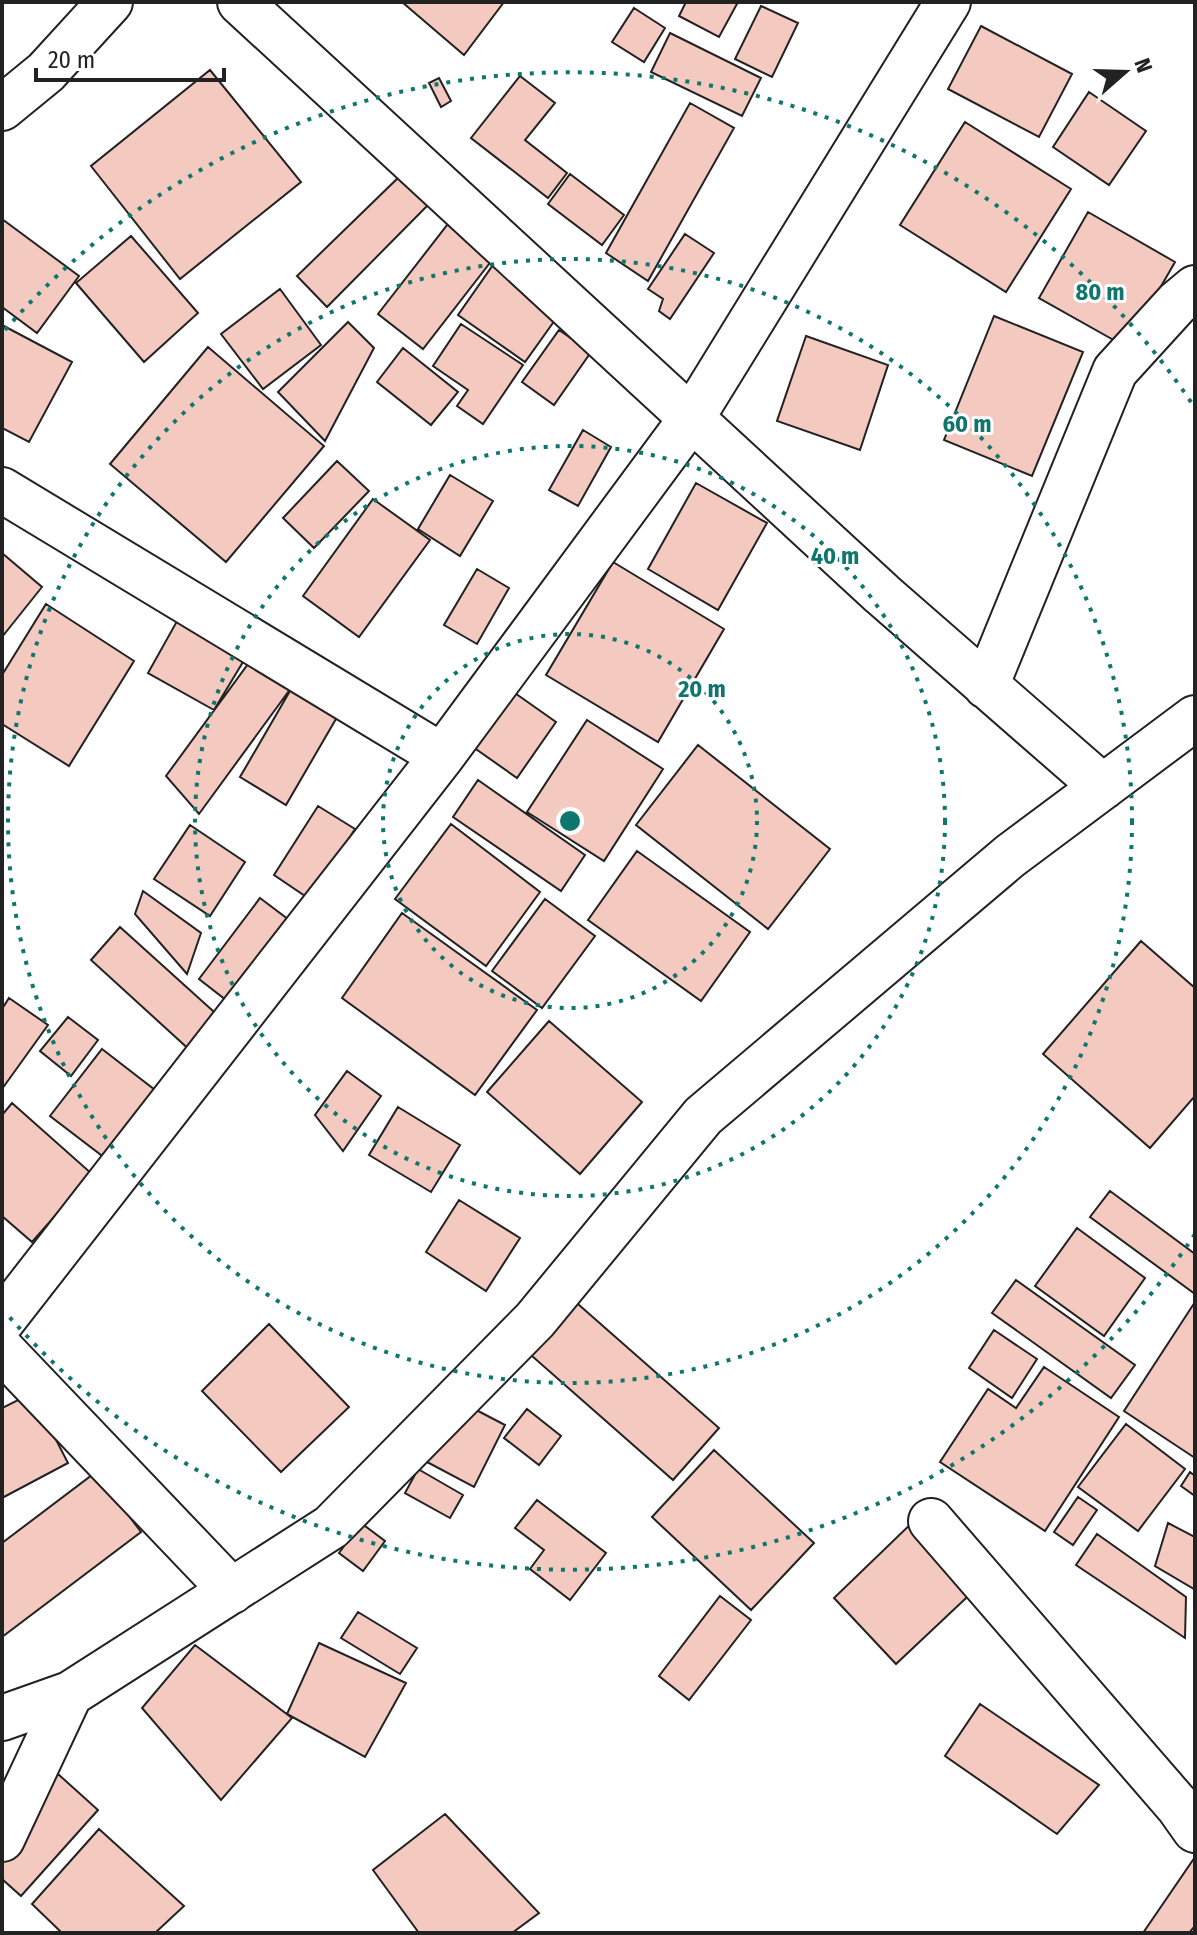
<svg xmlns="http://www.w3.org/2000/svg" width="1197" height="1935" viewBox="0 0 1197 1935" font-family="'Fira Sans Condensed',sans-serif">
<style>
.building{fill:#f3c9c0;stroke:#222;stroke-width:2}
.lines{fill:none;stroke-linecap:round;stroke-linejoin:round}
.minor-casing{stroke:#222;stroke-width:48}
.minor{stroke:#fff;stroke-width:44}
.ring{fill:none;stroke:#0f766e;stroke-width:4;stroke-dasharray:4 8}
.centre{fill:#0f766e;stroke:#fff;stroke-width:4}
.ring-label{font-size:24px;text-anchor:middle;font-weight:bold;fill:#0f766e;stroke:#fff;stroke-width:6;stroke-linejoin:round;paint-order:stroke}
</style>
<rect width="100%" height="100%" fill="#fff"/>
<path class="building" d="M 402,2 L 504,2 L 464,55 Z
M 686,2 L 738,2 L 719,37 L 679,16 Z
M 761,6 L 798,23 L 772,77 L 735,59 Z
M 634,8 L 665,28 L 644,62 L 612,42 Z
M 981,26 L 1072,74 L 1039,137 L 948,89 Z
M 670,33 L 761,78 L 742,116 L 651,72 Z
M 210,70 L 301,182 L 180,279 L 91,166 Z
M 520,76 L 555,103 L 525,140 L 567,173 L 548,198 L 471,138 Z
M 439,78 L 451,101 L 441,107 L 429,83 Z
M 1089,92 L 1146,131 L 1109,185 L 1053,147 Z
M 690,103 L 734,128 L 648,281 L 606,253 Z
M 965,122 L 1071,189 L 1006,292 L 900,225 Z
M 570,174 L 624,215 L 602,245 L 548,204 Z
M 400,176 L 429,204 L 327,307 L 297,276 Z
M 1088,212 L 1175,262 L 1126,347 L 1039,298 Z
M 2,219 L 79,276 L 37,333 L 2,307 Z
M 451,220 L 496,255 L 423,349 L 378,314 Z
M 685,234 L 714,253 L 670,319 L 659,311 L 663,299 L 648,289 Z
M 131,236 L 198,313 L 144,362 L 76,283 Z
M 493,265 L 560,313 L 525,362 L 458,315 Z
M 280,289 L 321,345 L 263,389 L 221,334 Z
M 994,316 L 1083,352 L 1032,476 L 944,440 Z
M 348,322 L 374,348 L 325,441 L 278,392 Z
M 461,324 L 523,365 L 483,424 L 457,406 L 468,390 L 433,366 Z
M 2,325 L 72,362 L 29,442 L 2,428 Z
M 559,330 L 591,352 L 554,405 L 522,382 Z
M 806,336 L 888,365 L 860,450 L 777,421 Z
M 208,347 L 324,446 L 226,562 L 110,464 Z
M 403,348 L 458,392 L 431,425 L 377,382 Z
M 583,430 L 611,447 L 578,506 L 549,490 Z
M 337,461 L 369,491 L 314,548 L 283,518 Z
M 450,475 L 493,501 L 460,556 L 418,529 Z
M 696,483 L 767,523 L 718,610 L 648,569 Z
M 373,499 L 430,540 L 359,637 L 303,596 Z
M 2,553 L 42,587 L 2,637 Z
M 613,562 L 724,629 L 658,742 L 546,675 Z
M 477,569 L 509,588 L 477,644 L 444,625 Z
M 46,604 L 134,661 L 69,766 L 2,724 L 2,675 Z
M 181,614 L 249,652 L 214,710 L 148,673 Z
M 251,660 L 291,688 L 199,814 L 166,776 Z
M 294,684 L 340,712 L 286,805 L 240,777 Z
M 512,691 L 556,722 L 517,778 L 473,747 Z
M 587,720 L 663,769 L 604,861 L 527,812 Z
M 698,745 L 830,849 L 768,929 L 636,825 Z
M 478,780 L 585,855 L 561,891 L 453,817 Z
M 318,806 L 355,829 L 311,900 L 274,875 Z
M 451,824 L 540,892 L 486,966 L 395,899 Z
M 190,825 L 245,862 L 210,916 L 154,879 Z
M 637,851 L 750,932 L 701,1001 L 588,920 Z
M 143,891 L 201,933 L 187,974 L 135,914 Z
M 260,898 L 297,926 L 235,1007 L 199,979 Z
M 545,899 L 595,936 L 542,1008 L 492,971 Z
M 402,913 L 537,1010 L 475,1095 L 342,998 Z
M 120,927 L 223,1020 L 193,1053 L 91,960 Z
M 1141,941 L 1195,988 L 1195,1096 L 1150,1148 L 1043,1054 Z
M 9,998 L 48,1025 L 2,1089 L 2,1009 Z
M 68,1017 L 98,1040 L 71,1076 L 40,1051 Z
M 549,1021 L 642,1102 L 580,1174 L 487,1092 Z
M 102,1049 L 155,1090 L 105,1158 L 50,1116 Z
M 347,1071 L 381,1096 L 343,1151 L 315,1115 Z
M 12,1103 L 92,1174 L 32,1242 L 2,1216 L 2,1115 Z
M 398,1107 L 460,1145 L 431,1192 L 369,1155 Z
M 1110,1191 L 1195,1254 L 1195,1294 L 1090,1217 Z
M 459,1200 L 520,1238 L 486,1291 L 426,1252 Z
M 1077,1228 L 1145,1278 L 1104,1336 L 1035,1286 Z
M 1016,1280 L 1135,1365 L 1111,1398 L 992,1313 Z
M 570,1297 L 719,1428 L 673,1480 L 524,1349 Z
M 1193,1305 L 1195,1307 L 1195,1458 L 1124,1411 Z
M 269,1324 L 349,1407 L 281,1472 L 202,1391 Z
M 994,1330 L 1037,1359 L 1012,1398 L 969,1368 Z
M 1044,1367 L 1119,1417 L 1045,1531 L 940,1462 L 988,1389 L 1016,1408 Z
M 32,1393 L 68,1463 L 2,1498 L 2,1408 Z
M 459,1401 L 505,1425 L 474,1487 L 427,1462 Z
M 527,1409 L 561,1436 L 539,1465 L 504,1438 Z
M 1126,1424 L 1185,1469 L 1138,1531 L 1078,1487 Z
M 714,1450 L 814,1543 L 751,1610 L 652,1517 Z
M 418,1469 L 463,1495 L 450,1518 L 405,1493 Z
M 96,1472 L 141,1532 L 2,1637 L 2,1543 Z
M 1190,1472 L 1195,1476 L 1195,1496 L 1181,1486 Z
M 1078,1497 L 1097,1510 L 1073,1545 L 1054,1532 Z
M 537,1500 L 606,1553 L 570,1600 L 530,1569 L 544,1550 L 515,1528 Z
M 918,1517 L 981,1584 L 896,1664 L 834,1598 Z
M 361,1523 L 385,1541 L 363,1571 L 339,1553 Z
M 1168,1523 L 1195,1537 L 1194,1589 L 1155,1566 Z
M 1097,1534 L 1186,1597 L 1185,1638 L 1076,1565 Z
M 720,1596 L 751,1620 L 689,1700 L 659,1676 Z
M 358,1612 L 417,1648 L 400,1674 L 341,1638 Z
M 319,1643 L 406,1683 L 365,1757 L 287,1714 Z
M 195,1645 L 292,1718 L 221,1800 L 142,1708 Z
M 980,1704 L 1099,1785 L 1057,1834 L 945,1756 Z
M 58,1774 L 98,1810 L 21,1896 L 2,1879 L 2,1837 Z
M 445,1814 L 539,1913 L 512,1933 L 419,1933 L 373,1870 Z
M 99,1829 L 184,1906 L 155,1933 L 62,1933 L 32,1904 Z
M 1195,1857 L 1195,1926 L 1189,1933 L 1143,1933 Z"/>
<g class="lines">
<defs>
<path id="minor" d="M 240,2 L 882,594 L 1103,787
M 2,108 L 46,72 L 110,2
M 2,490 L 442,756
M 986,686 L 1115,371 L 1177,303 L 1195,288
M 2,1321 L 442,756 L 691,419 L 948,2
M 2,1350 L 232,1591
M 931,1521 L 1178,1806 L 1195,1830
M 2,1718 L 70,1694 L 331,1527 L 535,1320 L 703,1116 L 1010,856 L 1195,718
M 2,1839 L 70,1694"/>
</defs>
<use href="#minor" class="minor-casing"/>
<use href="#minor" class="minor"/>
</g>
<g class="ring">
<circle cx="570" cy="821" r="187"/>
<circle cx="570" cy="821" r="375"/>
<circle cx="570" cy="821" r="562"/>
<path d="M1195 1234A749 749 0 0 1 5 1312M5 330A749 749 0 0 1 1195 408"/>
</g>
<circle cx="570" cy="821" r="12" class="centre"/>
<g class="ring-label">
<text x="1100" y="300">80 m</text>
<text x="967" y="432">60 m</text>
<text x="835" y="564">40 m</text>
<text x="702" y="697">20 m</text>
</g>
<rect width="1197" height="1935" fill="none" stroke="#222222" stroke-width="8"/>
<g transform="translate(1125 72) rotate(70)" stroke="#ffffff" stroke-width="6" paint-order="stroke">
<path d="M0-6L14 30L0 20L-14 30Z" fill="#222222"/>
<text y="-12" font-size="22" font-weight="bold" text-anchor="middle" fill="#222222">N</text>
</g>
<path d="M36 68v12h188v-12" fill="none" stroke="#222222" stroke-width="4"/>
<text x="48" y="68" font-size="24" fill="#222222" stroke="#ffffff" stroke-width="6" paint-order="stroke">20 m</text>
</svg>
